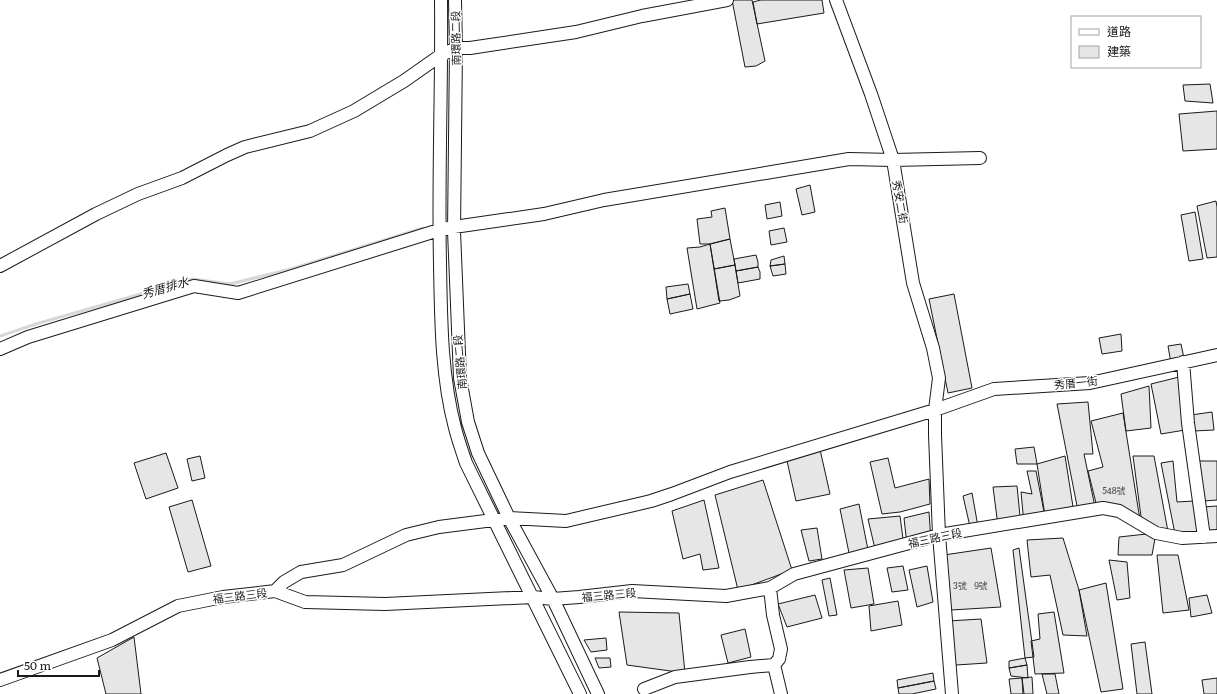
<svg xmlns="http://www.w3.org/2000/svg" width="1217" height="694" viewBox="0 0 1217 694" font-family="Literata,'Noto Sans TC',serif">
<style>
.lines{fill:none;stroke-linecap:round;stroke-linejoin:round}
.stream{stroke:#d7d7d7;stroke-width:3}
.building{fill:#e6e6e6;stroke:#1a1a1a}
.minor-casing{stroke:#1a1a1a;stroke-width:14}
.minor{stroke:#fff;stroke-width:12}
.labels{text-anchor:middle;stroke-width:3;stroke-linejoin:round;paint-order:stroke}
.number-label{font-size:9px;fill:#4d4d4d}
.street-label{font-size:11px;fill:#1a1a1a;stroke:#fff}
.water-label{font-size:12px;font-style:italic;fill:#1a1a1a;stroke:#fff}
</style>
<rect width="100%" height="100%" fill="#fff"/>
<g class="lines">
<path class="stream" d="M 0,336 L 36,324 L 193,279 L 230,284 L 291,269 L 423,228"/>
</g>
<path class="building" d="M 732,0 L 752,0 L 765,61 L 756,66 L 745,67 Z
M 761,0 L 822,0 L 824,13 L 757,24 L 753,2 Z
M 1210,84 L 1213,103 L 1185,101 L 1183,85 Z
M 1217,111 L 1217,149 L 1183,151 L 1179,114 Z
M 810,185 L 815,212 L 802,215 L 796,189 Z
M 1216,201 L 1217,207 L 1217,257 L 1207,258 L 1197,206 Z
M 780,202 L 782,216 L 767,219 L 765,205 Z
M 725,208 L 730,239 L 710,244 L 700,244 L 697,219 L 712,217 L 711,211 Z
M 1195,212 L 1203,259 L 1189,261 L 1181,215 Z
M 784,228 L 787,242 L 771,245 L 769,231 Z
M 730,239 L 735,265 L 714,269 L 710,244 Z
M 710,244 L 720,303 L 697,309 L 687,248 L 700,247 Z
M 756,255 L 758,262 L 758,267 L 736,271 L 734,259 Z
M 784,256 L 785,264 L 770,266 L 771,260 Z
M 785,264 L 786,274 L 773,276 L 770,266 Z
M 735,265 L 740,296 L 729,300 L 719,301 L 714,269 Z
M 758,267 L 760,272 L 760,279 L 738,283 L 736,271 Z
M 688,284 L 690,294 L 667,299 L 666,287 Z
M 690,294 L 693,309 L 670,314 L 667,299 Z
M 954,294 L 972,388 L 948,393 L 929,299 Z
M 1121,334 L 1122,351 L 1102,354 L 1099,338 Z
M 1181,344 L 1186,368 L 1172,369 L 1168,346 Z
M 1179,377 L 1185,430 L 1161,434 L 1151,384 Z
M 1149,386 L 1151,428 L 1126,431 L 1121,394 Z
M 1088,402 L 1093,454 L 1084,454 L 1095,507 L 1078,511 L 1057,404 Z
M 1212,412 L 1214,430 L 1194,431 L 1191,415 Z
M 1123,413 L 1140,520 L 1096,503 L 1088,471 L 1103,467 L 1091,421 Z
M 819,445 L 830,494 L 796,501 L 785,452 Z
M 1034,447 L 1037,464 L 1017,464 L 1015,449 Z
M 166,453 L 178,488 L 146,499 L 134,463 Z
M 200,456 L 205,478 L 192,481 L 187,459 Z
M 1065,456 L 1074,513 L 1046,522 L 1037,464 Z
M 1133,456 L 1154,456 L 1169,537 L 1142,524 Z
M 888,458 L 895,488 L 929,479 L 930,504 L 900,512 L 882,514 L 870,462 Z
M 1173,461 L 1177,502 L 1194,501 L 1199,536 L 1176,539 L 1161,463 Z
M 1198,461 L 1217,461 L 1217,500 L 1204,501 Z
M 1027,471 L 1036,471 L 1046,522 L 1024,524 L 1021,492 L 1032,494 Z
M 763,480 L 792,570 L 738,590 L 715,495 Z
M 1017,486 L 1021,526 L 998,526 L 993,487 Z
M 972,493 L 979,532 L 971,531 L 963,496 Z
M 192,500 L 211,566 L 188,572 L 169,507 Z
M 704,500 L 719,568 L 703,570 L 700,554 L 683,559 L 672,511 Z
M 859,504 L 868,550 L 849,553 L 840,509 Z
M 1217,506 L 1217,532 L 1209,532 L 1203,507 Z
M 929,512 L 931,542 L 907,545 L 904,518 Z
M 900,516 L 904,546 L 875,549 L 868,519 Z
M 817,528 L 822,559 L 809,561 L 801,530 Z
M 1156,533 L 1152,555 L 1118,555 L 1119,537 Z
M 1063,538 L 1079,590 L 1087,636 L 1063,635 L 1050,575 L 1031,577 L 1027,540 Z
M 991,548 L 1001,607 L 951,610 L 944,555 Z
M 1019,548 L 1034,657 L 1025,658 L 1013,550 Z
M 1157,555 L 1178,555 L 1189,610 L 1163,613 Z
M 1109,560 L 1127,562 L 1130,598 L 1117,600 Z
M 903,566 L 908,590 L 892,592 L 887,568 Z
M 927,566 L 933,602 L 917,607 L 909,570 Z
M 868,568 L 874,604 L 851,608 L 844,570 Z
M 830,578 L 837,615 L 829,616 L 822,580 Z
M 1106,583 L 1123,689 L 1101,692 L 1079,590 Z
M 815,595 L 822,618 L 787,627 L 778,604 Z
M 1207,595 L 1212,613 L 1191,617 L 1189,598 Z
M 898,601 L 902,625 L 871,631 L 869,606 Z
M 619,612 L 679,613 L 685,673 L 627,665 Z
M 1054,612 L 1064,673 L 1035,674 L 1031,641 L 1040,639 L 1038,614 Z
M 981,619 L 987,663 L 956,665 L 948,621 Z
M 745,629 L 751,657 L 728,663 L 721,635 Z
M 134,637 L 141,694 L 106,694 L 97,658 Z
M 606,638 L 607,650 L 591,652 L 584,640 Z
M 1145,642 L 1152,694 L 1137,694 L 1131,644 Z
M 595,658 L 610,658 L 611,667 L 599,668 Z
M 1025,658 L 1027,665 L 1009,668 L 1009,661 Z
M 1027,665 L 1028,678 L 1011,676 L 1009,668 Z
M 933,673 L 934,681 L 898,688 L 897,680 Z
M 1042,674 L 1055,674 L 1059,694 L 1047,694 Z
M 1032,677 L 1033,694 L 1024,694 L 1022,678 Z
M 1022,678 L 1023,694 L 1011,694 L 1009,679 Z
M 1217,678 L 1217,694 L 1204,694 L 1202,680 Z
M 934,681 L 936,689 L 912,694 L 899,694 L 898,688 Z"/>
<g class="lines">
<defs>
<path id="minor" d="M 441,0 C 442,88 438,175 440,263 C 441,318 441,375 455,428 C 458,440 462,451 466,463 L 580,694
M 455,0 L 456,48 L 454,231 L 460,378 L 468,422 L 478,453 L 509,518 L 553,599 L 598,694
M 836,0 L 871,94 L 893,160 L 913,283 L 933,348 L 939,378 L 935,410 L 935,435 L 939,535 L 952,694
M 0,266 L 96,214 L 138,194 L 182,178 L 227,155 L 245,147 L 310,131 L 354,111 L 404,81 L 441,55 L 456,48 L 470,48 L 576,32 L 642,16 L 727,0
M 0,349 L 28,337 L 194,286 L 238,293 L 439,230 L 454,227 L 544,214 L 604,200 L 849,159 L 893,160 L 980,158
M 1183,362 L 1188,423 L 1204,537
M 275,591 L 284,582 L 301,572 L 343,565 L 406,535 L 439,527 L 509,518 L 566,521 L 651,501 L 672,494 L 730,472 L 935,410 L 994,389 L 1090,383 L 1217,355
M 774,665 L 781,694
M 0,680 L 112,640 L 178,606 L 223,597 L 275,591 L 305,602 L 385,604 L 533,597 L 553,599 L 579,597 L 632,591 L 726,596 L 770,588 L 794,574 L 939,535 L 1103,508 L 1119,511 L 1156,533 L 1182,538 L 1217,536
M 644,689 L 675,677 L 750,667 L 774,665 L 779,659 L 781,649 L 773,615 L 770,588"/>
</defs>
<use href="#minor" class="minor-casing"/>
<use href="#minor" class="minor"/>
</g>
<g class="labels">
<g class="number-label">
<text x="1114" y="494">548號</text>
<text x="960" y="589">3號</text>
<text x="981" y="589">9號</text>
</g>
<g class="street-label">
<text transform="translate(456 38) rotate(-91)" y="4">南環路二段</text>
<text transform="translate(900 202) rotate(80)" y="4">秀安二街</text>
<text transform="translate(460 362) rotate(-95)" y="4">南環路二段</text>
<text transform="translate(1076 383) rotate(-6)" y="4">秀厝一街</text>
<text transform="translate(935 538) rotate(-12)" y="4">福三路三段</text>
<text transform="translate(609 595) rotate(-5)" y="4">福三路三段</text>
<text transform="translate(240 596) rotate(-7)" y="4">福三路三段</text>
</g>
<g class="water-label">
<text transform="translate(165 288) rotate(-16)" y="4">秀厝排水</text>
</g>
</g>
<rect x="1071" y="16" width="130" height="52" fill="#ffffff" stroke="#a3a3a3"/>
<rect x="1079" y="29" width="20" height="6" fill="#ffffff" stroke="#a3a3a3"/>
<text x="1107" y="36" font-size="12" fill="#1a1a1a">道路</text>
<rect x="1079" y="46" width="20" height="12" fill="#e6e6e6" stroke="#a3a3a3"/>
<text x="1107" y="56" font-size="12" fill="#1a1a1a">建築</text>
<path d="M18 670v6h81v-6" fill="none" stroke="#1a1a1a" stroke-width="2"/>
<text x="24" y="670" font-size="12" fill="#1a1a1a" stroke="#ffffff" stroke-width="3" paint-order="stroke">50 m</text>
</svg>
